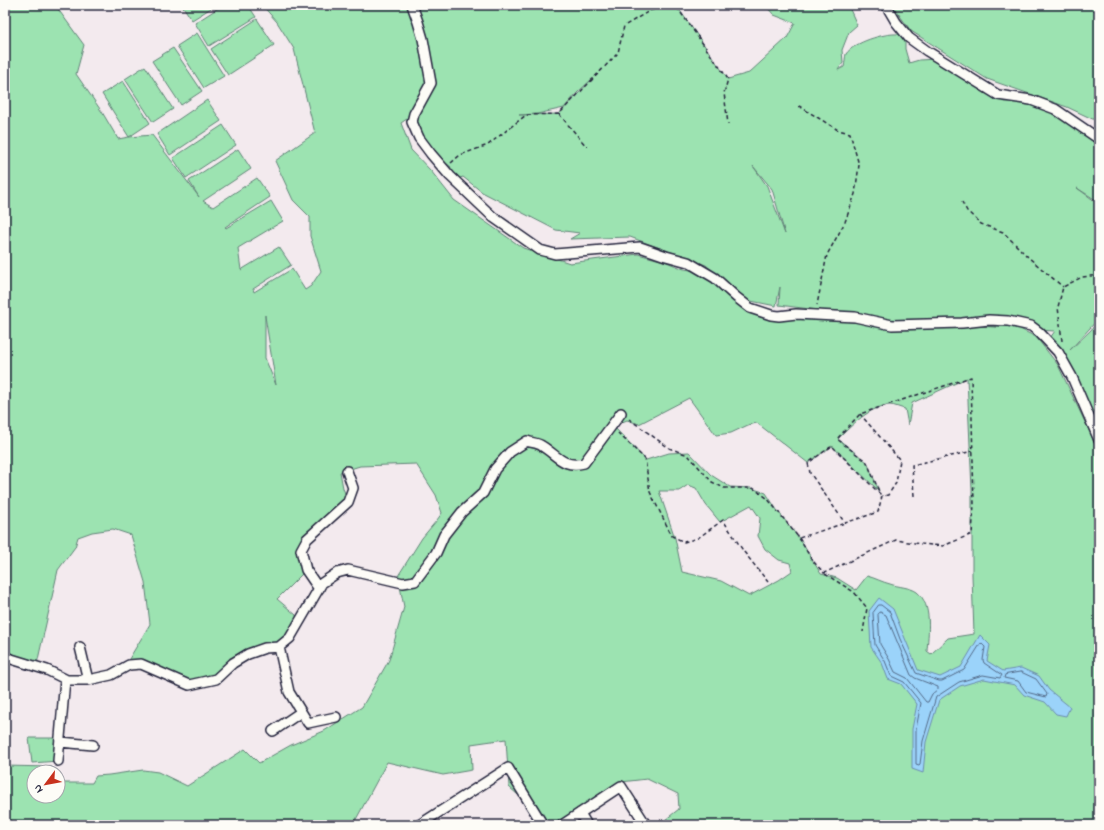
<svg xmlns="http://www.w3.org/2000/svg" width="1104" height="830" viewBox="0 0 1104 830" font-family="'Indie Flower',sans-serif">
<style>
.green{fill:#9ce3b1;stroke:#5f8276;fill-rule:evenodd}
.water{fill:#9bd3fa;stroke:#6b8cae}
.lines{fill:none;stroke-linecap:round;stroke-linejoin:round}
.shore{stroke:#526987;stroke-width:1}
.minor-casing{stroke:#22223b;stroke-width:12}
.path{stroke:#22223b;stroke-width:1.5;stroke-dasharray:4 3;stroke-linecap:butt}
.minor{stroke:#fdfcf7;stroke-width:9}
</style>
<rect width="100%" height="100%" fill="#f3eaee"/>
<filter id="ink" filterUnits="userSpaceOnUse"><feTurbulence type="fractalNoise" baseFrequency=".025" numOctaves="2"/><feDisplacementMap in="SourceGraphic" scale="8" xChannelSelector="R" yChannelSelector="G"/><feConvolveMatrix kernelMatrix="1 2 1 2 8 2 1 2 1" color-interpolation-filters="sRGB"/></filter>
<g filter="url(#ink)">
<path class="green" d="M 5,5 L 55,5 L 84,45 L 76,74 L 102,112 L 118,139 L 129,137 L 102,94 L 123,81 L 150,123 L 129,137 L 152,135 L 199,197 L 189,181 L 238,149 L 251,169 L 203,201 L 213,207 L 257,178 L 270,197 L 225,227 L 226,228 L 271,201 L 283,221 L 238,248 L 241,270 L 279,247 L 291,265 L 253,289 L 254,292 L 292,269 L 305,290 L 311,286 L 321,271 L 310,236 L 310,217 L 293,200 L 275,161 L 315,133 L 294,49 L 277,22 L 262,5 L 676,5 L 728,79 L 749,73 L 787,38 L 795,23 L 774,15 L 765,5 L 848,5 L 857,25 L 849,32 L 842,50 L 843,63 L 838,70 L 844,67 C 845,63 845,57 846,54 C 854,42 884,33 898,34 L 905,40 L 905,49 L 909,63 L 919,60 L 936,59 L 1004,102 L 1017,101 L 1056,112 L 1099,141 L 1099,202 L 1077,188 L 1099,204 L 1099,318 L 1070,350 L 1091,330 L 1099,320 L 1099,439 L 1050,338 L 1055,331 L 1020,329 L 1036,337 L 1058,365 L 1092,437 L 1099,456 L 1099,825 L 667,825 L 665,820 L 679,809 L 678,794 L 647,779 L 621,782 L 552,825 L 509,787 L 506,739 L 471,744 L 472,770 L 443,775 L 387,762 L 353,825 L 5,825 L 5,766 L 51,767 L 53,772 L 34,772 L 34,796 L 58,796 L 58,783 L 92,783 L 96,776 L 109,775 L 143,770 L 158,772 L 187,786 L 245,749 L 259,763 L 291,745 L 324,731 L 362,707 L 389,660 L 404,607 L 398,576 L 422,538 L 437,520 L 442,513 L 436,495 L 416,464 L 360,466 L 340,472 L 343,488 L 348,502 L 301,550 L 306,570 L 277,599 L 296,615 L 298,624 L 290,638 L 248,654 L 216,679 L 189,685 L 126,664 L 150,624 L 145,582 L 131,535 L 113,529 L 92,532 L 78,537 L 75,547 L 58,570 L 37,664 L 5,656 ZM 593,78 L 559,114 L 519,115 L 537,114 L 564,108 L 577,93 ZM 414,114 L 419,132 L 438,157 L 451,167 L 450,169 L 460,178 L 463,177 L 482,192 L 556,230 L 580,233 L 570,239 L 630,237 L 706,265 L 746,300 L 776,306 L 780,287 L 779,305 L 888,319 L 997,327 L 920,324 L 828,319 L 811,320 L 789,315 L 767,313 L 721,287 L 705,272 L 684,269 L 664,261 L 638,254 L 570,263 L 523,248 L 454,200 L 431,171 L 411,150 L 401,123 ZM 753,166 L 772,189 L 785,234 L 767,186 ZM 265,315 L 265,316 L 276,385 L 265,358 ZM 967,378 L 972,490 L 972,575 L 974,634 L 948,638 L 931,654 L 927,651 C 928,634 933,605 917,592 C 910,587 898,587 890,584 C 882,582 875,578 867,576 L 856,590 L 837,578 L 821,574 L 801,541 L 777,510 L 766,493 L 751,488 L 730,487 L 711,475 L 689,452 L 669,453 L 646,460 L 613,426 L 627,420 L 639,424 L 689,398 L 716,435 L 731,433 L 748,425 L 757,423 L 808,463 L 832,446 L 879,491 L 867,462 L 838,439 C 851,426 870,406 890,405 C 894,405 900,408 905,409 L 908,425 L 912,403 ZM 688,485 L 696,488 L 706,505 L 720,522 L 751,505 L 760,518 L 758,536 L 765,549 L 779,560 L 790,563 L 792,571 L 779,580 L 749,596 L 721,581 L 682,572 L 675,538 L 659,491 L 679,491 Z
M 182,5 L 216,5 L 192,20 Z
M 223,5 L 248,5 L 256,17 L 209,46 L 195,23 Z
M 892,5 L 1099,5 L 1099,122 L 1067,107 L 987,79 L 911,31 Z
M 257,19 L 274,45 L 228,75 L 211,49 Z
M 197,33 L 224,76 L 204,88 L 177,46 Z
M 173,48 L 202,91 L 181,105 L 152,61 Z
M 145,66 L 173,109 L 153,122 L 125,79 Z
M 207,100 L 221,121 L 170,155 L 157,134 Z
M 223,125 L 236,145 L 186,178 L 173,158 Z
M 29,738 L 57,738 L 58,761 L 32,763 Z"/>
<path class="water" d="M 879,598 L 893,609 L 918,670 L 940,677 L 961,667 L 980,635 L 990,645 L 987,661 L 1003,671 L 1021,668 L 1039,676 L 1049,690 L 1070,707 L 1066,716 L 1056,714 L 1045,702 L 1024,695 L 1015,685 L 984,679 L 960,686 L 939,700 L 926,742 L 923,773 L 912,769 L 912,729 L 917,704 L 901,684 L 888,679 L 882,663 L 871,647 L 869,611 Z"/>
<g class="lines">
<path class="shore" d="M 879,605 L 881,605 L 890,612 L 900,639 L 916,673 L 939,681 L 942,681 L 964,670 L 981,643 L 985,647 L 983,660 L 984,663 L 1002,675 L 1000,678 L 983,675 L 959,682 L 936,697 L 923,741 L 920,764 L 919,765 L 916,764 L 916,729 L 921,703 L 904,682 L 891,676 L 885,661 L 875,645 L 873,613 Z
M 880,612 L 886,615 L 911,675 L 915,678 L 938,687 L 938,689 L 932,694 L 928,702 L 926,702 L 907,678 L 895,672 L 889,659 L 880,644 L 878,615 Z
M 1021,672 L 1036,679 L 1047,694 L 1046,697 L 1026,692 L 1018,681 L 1004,678 L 1005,675 Z"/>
<defs>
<path id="minor" d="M 412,5 L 418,22 L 423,39 L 431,83 L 414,114 L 412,122 L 419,138 L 431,154 L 450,176 L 493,217 L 540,250 L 555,254 L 640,247 L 666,256 L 688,262 L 715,278 L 736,297 L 750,308 L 771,315 L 779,316 L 796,314 L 855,317 L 892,325 L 962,323 L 989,320 L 1008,321 L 1031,326 L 1039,332 L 1058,352 L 1072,377 L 1099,440
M 886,5 L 896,22 L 909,38 L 927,51 L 998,95 L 1031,100 L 1055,109 L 1099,139
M 319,589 L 306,570 L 301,550 L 307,539 L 348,502 L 353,488 L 347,471
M 80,647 L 88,680
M 279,647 L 289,692 L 308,723 L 336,717
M 5,657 L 47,670 L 67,680 L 88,680 L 111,675 L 129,665 L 141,664 L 189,685 L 216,679 L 233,663 L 248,654 L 265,648 L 279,647 L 290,638 L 322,583 L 337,573 L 348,570 L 403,583 L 415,581 L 436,553 L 444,535 L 462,512 L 483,493 L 495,469 L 510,452 L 527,441 C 532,443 538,443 542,446 C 558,456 563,468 584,463 L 621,413
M 273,731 L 301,712
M 60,742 L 93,745
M 58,761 L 65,679
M 580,813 L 587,825
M 419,825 L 508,768 L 543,825
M 562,825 L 621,786 L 646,825"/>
</defs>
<use href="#minor" class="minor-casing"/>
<path class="path" d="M 799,106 L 838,130 L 850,133 L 859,165 L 855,194 L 845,222 L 827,255 L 817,305
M 559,114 L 587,147
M 451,163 L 460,155 L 488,145 L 526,115 L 559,114 L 618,53 L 624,26 L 651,10 L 676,6 L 728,79 L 724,93 L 728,124
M 962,202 L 967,211 L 981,224 L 1003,232 L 1028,257 L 1063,287
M 1062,341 L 1058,307 L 1063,287 L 1082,277 L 1099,275
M 629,419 L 669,448 L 688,455 L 712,482 L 724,488 L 753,488 L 767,498 L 799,538 L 845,523
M 618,433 L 645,459 L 650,492 L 672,536 L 684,542 L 698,538 L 723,520 L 744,552 L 768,582
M 914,496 L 912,465 L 973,451
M 799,538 L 812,560 L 824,573 L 896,540 L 921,544 L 943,546 L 972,534 L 974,504 L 971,377 L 860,414 L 837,439 L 867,462 L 880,494 L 832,446 L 808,463 L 810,473 L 845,523 L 878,512 L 882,496 L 888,495 L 896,483 L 900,460 L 860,414
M 825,574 L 854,592 L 867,608 L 863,632"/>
<use href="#minor" class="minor"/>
</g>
</g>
<rect width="1104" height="830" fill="none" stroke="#fdfcf7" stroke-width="20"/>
<rect x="10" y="10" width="1084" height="810" fill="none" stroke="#22223b" stroke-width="1.5" filter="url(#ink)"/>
<g transform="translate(46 784) rotate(238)"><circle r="19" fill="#fdfcf7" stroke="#a5a5ac"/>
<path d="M0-3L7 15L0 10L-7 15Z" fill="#c8321e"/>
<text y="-6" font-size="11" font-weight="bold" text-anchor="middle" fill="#22223b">N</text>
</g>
</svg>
